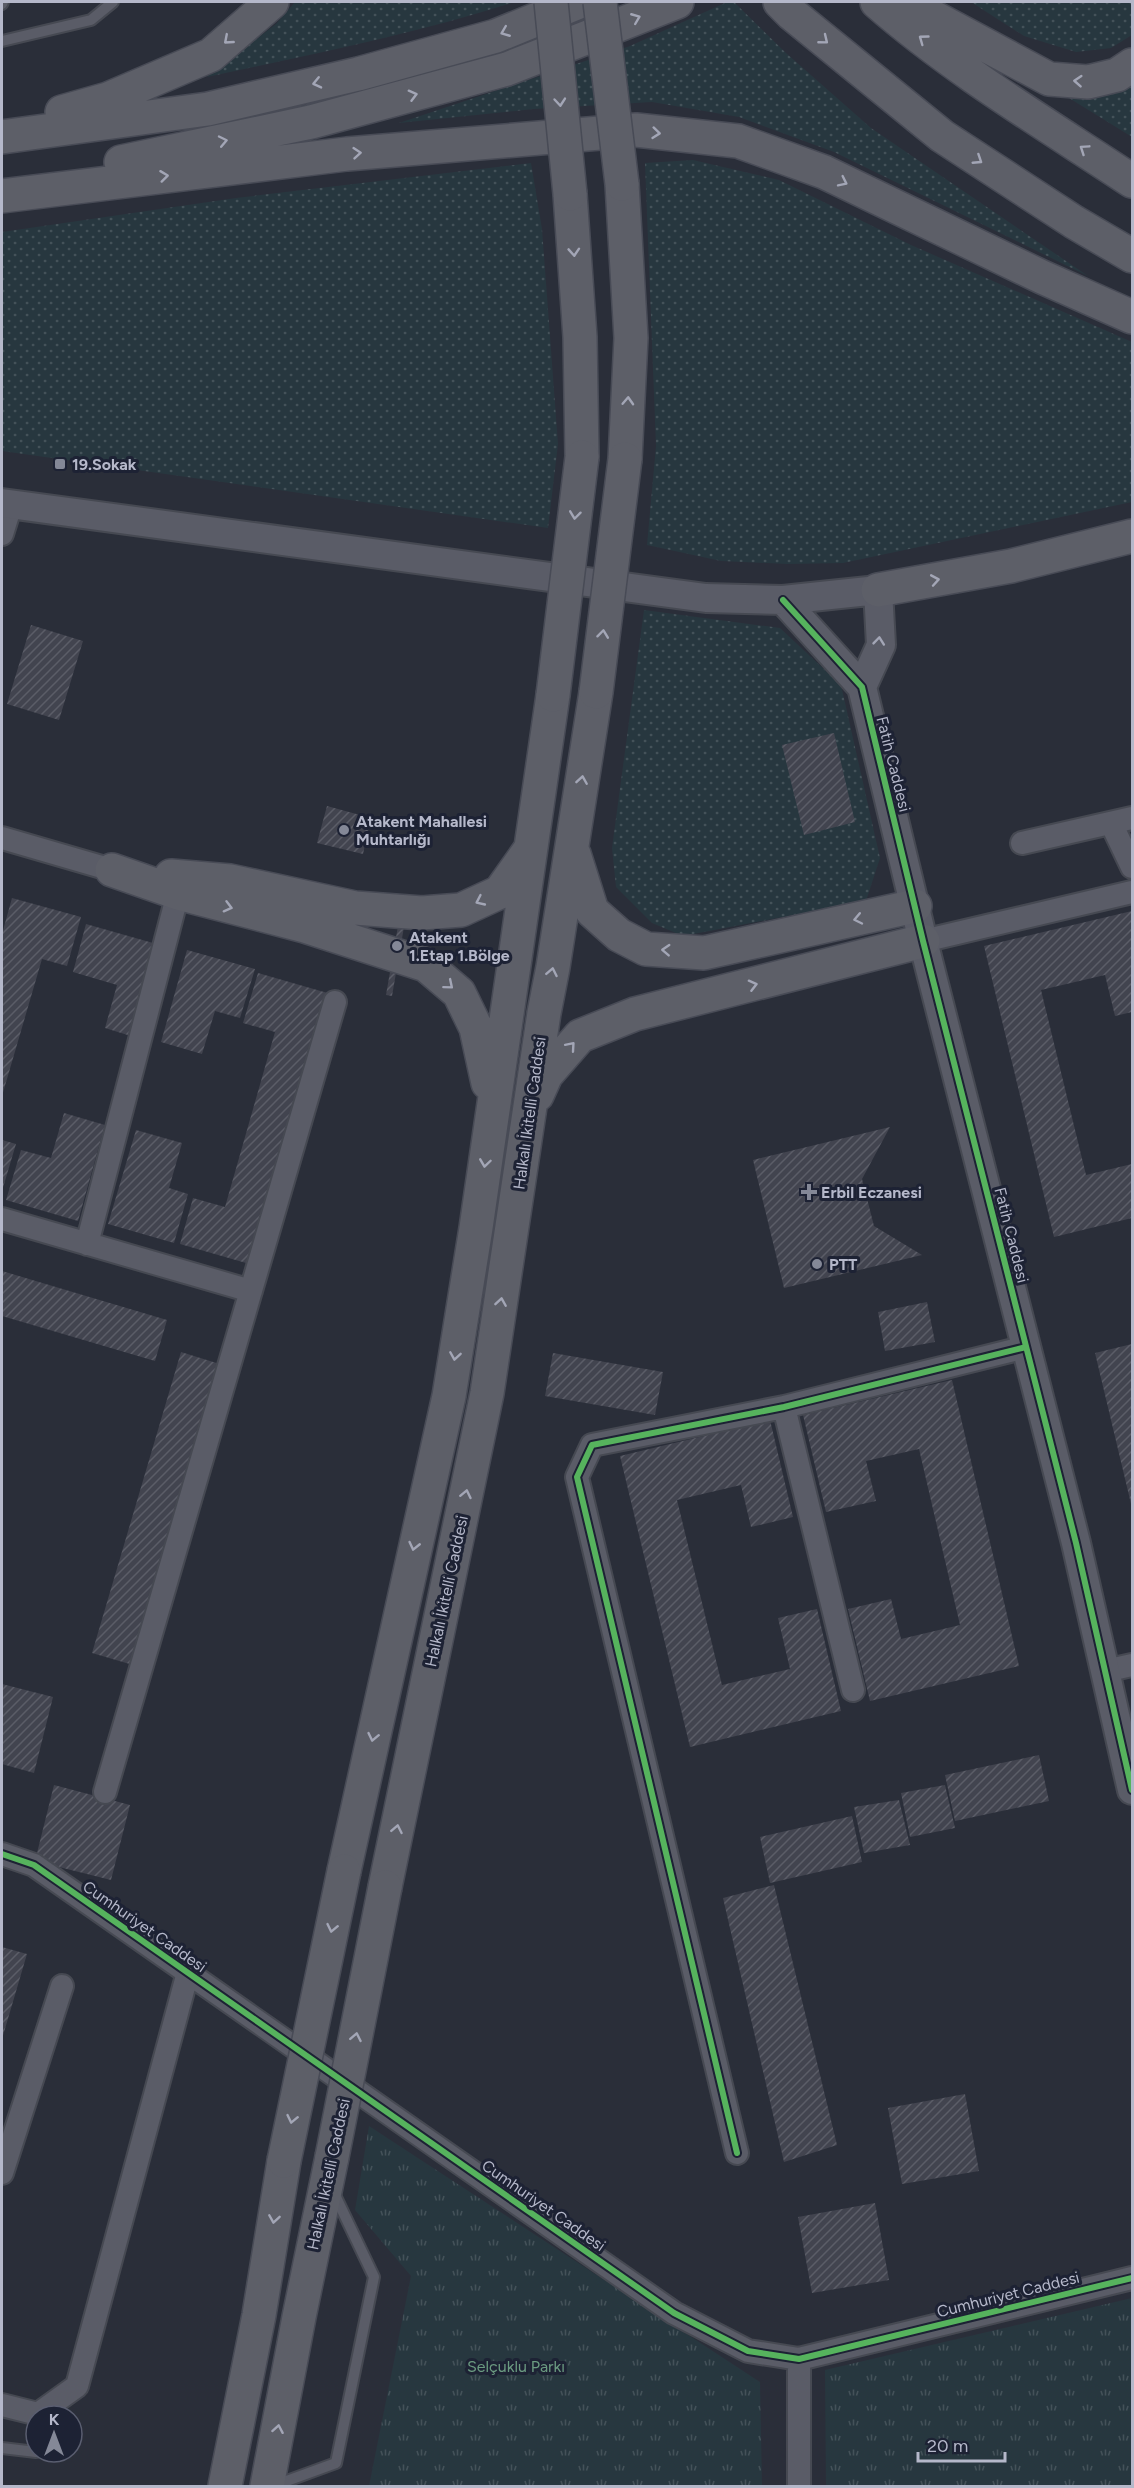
<svg xmlns="http://www.w3.org/2000/svg" width="1134" height="2488" viewBox="0 0 1134 2488" font-family="Figtree,sans-serif">
<style>
.grass{fill:url(#grass-dots)}
.park{fill:url(#park-tufts)}
.building{fill:url(#building-hatch)}
.lines{fill:none;stroke-linecap:round;stroke-linejoin:round}
.service-casing{stroke:#464952;stroke-width:14}
.minor-casing{stroke:#464952;stroke-width:26}
.tertiary-casing{stroke:#464952;stroke-width:32}
.primary-casing{stroke:#484b56;stroke-width:36}
.service{stroke:#5a5c67;stroke-width:10}
.minor{stroke:#5a5c67;stroke-width:22}
.tertiary{stroke:#5a5c67;stroke-width:28}
.primary{stroke:#5d5f68;stroke-width:33}
.primary-bridge-casing{stroke:#484b56;stroke-width:36;stroke-linecap:butt}
.primary-bridge{stroke:#5d5f68;stroke-width:33}
.cycleway-casing{stroke:#1d2234;stroke-width:10}
.cycleway{stroke:#56b35d;stroke-width:6}
.oneway{stroke:#a3a6b6}
.poi-dot{fill:#848897;stroke:#1d2234;stroke-width:2}
.labels{text-anchor:middle;stroke-width:6;stroke-linejoin:round;paint-order:stroke}
.poi-label{font-size:16px;font-weight:bold;fill:#b5b8ca;stroke:#1d2234;text-anchor:start}
.street-label{font-size:16px;fill:#b5b8ca;stroke:#1d2234}
.park-label{font-size:16px;fill:#6b9b81;stroke:#1d2234}
</style>
<defs>
<pattern id="grass-dots" width="8" height="8" patternUnits="userSpaceOnUse" patternTransform="scale(1.5)"><rect width="8" height="8" fill="#27373f"/><path d="M2 2h.1M6 6h.1" fill="none" stroke="#445259" stroke-width="1.8" stroke-linecap="round"/></pattern>
<pattern id="park-tufts" width="24" height="20" patternUnits="userSpaceOnUse" patternTransform="scale(1.5)"><rect width="24" height="20" fill="#27373f"/><path d="M3 7l-1-3M5 7V3M7 7l1-3M15 17l-1-3M17 17v-4M19 17l1-3" fill="none" stroke="#445259"/></pattern>
<pattern id="building-hatch" width="6" height="6" patternUnits="userSpaceOnUse" patternTransform="scale(1.5)"><rect width="6" height="6" fill="#42444f"/><path d="M-1 1l2-2M0 6l6-6M5 7l2-2" fill="none" stroke="#5b5d67"/></pattern>
</defs>
<rect width="100%" height="100%" fill="#2a2e39"/>
<path class="grass" d="M 295,2 L 515,2 C 415,34 310,55 207,77 L 276,24 Z
M 727,2 L 734,2 L 786,53 L 871,128 L 1088,276 L 834,152 L 739,117 L 652,102 L 534,109 L 399,123 L 630,46 Z
M 971,2 L 1132,2 L 1132,35 L 1111,48 L 1076,52 L 1024,36 Z
M 1132,86 L 1132,137 L 1069,98 L 1107,95 Z
M 693,160 L 779,180 L 911,245 L 1132,342 L 1132,502 L 843,563 L 787,564 L 721,561 L 647,545 L 656,446 L 645,163 Z
M 531,163 L 542,229 L 558,444 L 548,528 L 2,451 L 2,232 L 236,198 Z
M 644,610 L 780,628 L 841,685 L 880,858 L 866,901 L 683,936 L 652,923 L 616,887 L 612,848 Z"/>
<path class="park" d="M 369,2126 L 760,2382 L 762,2486 L 369,2486 L 411,2276 L 355,2210 Z
M 1132,2298 L 1132,2486 L 826,2486 L 825,2370 Z"/>
<path class="building" d="M 31,625 L 83,641 L 59,720 L 7,704 Z
M 834,733 L 855,822 L 804,835 L 782,745 Z
M 327,806 L 371,818 L 363,854 L 317,843 Z
M 403,897 L 409,898 L 392,996 L 386,995 Z
M 12,898 L 81,917 L 67,966 L 42,959 L 2,1096 L 2,934 Z
M 1132,911 L 1132,1012 L 1115,1016 L 1105,975 L 1041,990 L 1086,1175 L 1132,1164 L 1132,1218 L 1054,1237 L 984,946 Z
M 86,924 L 160,945 L 134,1037 L 105,1028 L 117,985 L 73,972 Z
M 187,950 L 255,969 L 240,1018 L 215,1011 L 202,1054 L 161,1042 Z
M 258,973 L 331,994 L 253,1265 L 180,1244 L 193,1198 L 225,1207 L 275,1032 L 243,1023 Z
M 64,1113 L 105,1125 L 78,1221 L 6,1200 L 21,1150 L 51,1158 Z
M 890,1127 L 862,1179 L 874,1226 L 922,1255 L 784,1288 L 753,1160 Z
M 136,1130 L 182,1143 L 169,1188 L 188,1194 L 174,1243 L 108,1224 Z
M 2,1140 L 16,1144 L 2,1191 Z
M 2,1271 L 167,1320 L 155,1361 L 2,1316 Z
M 927,1302 L 935,1342 L 885,1351 L 878,1312 Z
M 1132,1344 L 1132,1508 L 1095,1353 Z
M 181,1352 L 223,1365 L 133,1665 L 92,1653 Z
M 553,1353 L 663,1372 L 655,1415 L 545,1396 Z
M 952,1380 L 1019,1666 L 870,1701 L 848,1609 L 891,1599 L 901,1639 L 960,1625 L 919,1449 L 866,1461 L 876,1501 L 826,1512 L 803,1415 Z
M 770,1420 L 793,1517 L 751,1527 L 741,1485 L 677,1500 L 722,1685 L 790,1669 L 778,1618 L 817,1609 L 841,1711 L 690,1747 L 620,1456 Z
M 2,1684 L 53,1697 L 34,1773 L 2,1764 Z
M 1039,1755 L 1049,1801 L 955,1821 L 945,1775 Z
M 54,1785 L 130,1805 L 111,1880 L 35,1861 Z
M 945,1785 L 955,1828 L 910,1837 L 901,1793 Z
M 899,1800 L 910,1845 L 864,1853 L 854,1807 Z
M 852,1816 L 862,1862 L 770,1883 L 760,1837 Z
M 774,1885 L 837,2145 L 784,2162 L 723,1898 Z
M 2,1947 L 27,1954 L 2,2039 Z
M 965,2094 L 979,2171 L 902,2184 L 888,2108 Z
M 875,2203 L 889,2280 L 812,2293 L 798,2217 Z"/>
<g class="lines">
<defs>
<path id="service" d="M 2,4 L 3,2
M 2,41 L 91,20 L 113,2
M 2,2448 L 36,2452
M 273,2486 L 336,2463 L 374,2277 L 334,2193"/>
<path id="minor" d="M 2,534 L 11,505
M 1111,823 L 1132,867
M 2,838 L 112,870
M 1022,843 L 1132,818
M 923,941 L 1132,892
M 2,1219 L 251,1291
M 87,1244 L 178,893
M 784,1407 L 853,1690
M 1105,1671 L 1132,1665
M 105,1792 L 335,1002
M 2,1854 L 34,1865 L 674,2313 L 748,2351 L 799,2359 L 1132,2278
M 737,2153 L 577,1477 L 592,1445 L 784,1407 L 1026,1347
M 2,2173 L 62,1986
M 2,2405 L 38,2414 L 77,2386 L 188,1972
M 799,2486 L 799,2359"/>
<path id="tertiary" d="M 2,503 L 706,598 L 783,600 L 878,590 L 881,645 L 862,687
M 783,600 L 862,687 L 923,941 L 1076,1543 L 1132,1790"/>
<path id="primary" d="M 780,2 L 792,14 L 942,136 L 1074,222 L 1132,256
M 877,2 C 955,70 1046,124 1132,181
M 905,2 L 1049,79 L 1088,82 L 1117,75 L 1132,65
M 62,112 L 108,99 L 211,55 L 272,2
M 2,137 L 208,109 L 358,74 L 496,36 L 579,2
M 121,162 L 311,122 L 507,69 L 677,2
M 622,184 L 631,338 L 625,459
M 570,194 L 580,337 L 582,457
M 2,196 L 347,154 L 636,130 L 738,141 L 824,172 L 1042,277 L 1132,317
M 878,590 L 1011,566 L 1132,536
M 574,854 L 592,911 L 619,935 L 646,949 L 704,953 L 915,906
M 112,870 L 178,893 L 305,926 L 426,965 L 459,993 L 476,1028 L 488,1083
M 171,876 L 230,881 L 355,908 L 422,913 L 461,910 L 500,892 L 529,851
M 537,1095 L 546,1075 L 580,1036 L 635,1014 L 923,941
M 344,1871 L 449,1396 L 476,1228 L 553,695
M 385,1887 L 487,1393 L 544,1013 L 553,967 L 596,692
M 225,2486 L 259,2315 L 284,2161
M 267,2486 L 299,2317 L 332,2157"/>
</defs>
<use href="#service" class="service-casing"/>
<use href="#minor" class="minor-casing"/>
<use href="#tertiary" class="tertiary-casing"/>
<use href="#primary" class="primary-casing"/>
<use href="#service" class="service"/>
<use href="#minor" class="minor"/>
<use href="#tertiary" class="tertiary"/>
<use href="#primary" class="primary"/>
<defs>
<path id="primary-bridge" d="M 551,2 L 570,194
M 600,2 L 622,184
M 596,692 L 625,459
M 553,695 L 582,457
M 332,2157 L 385,1887
M 284,2161 L 344,1871"/>
</defs>
<use href="#primary-bridge" class="primary-bridge-casing"/>
<use href="#primary-bridge" class="primary-bridge"/>
<defs>
<path id="cycleway" d="M 783,600 L 862,687 L 923,941 L 1076,1543 L 1132,1790
M 2,1854 L 34,1865 L 674,2313 L 748,2351 L 799,2359 L 1132,2278
M 737,2153 L 577,1477 L 592,1445 L 784,1407 L 1026,1347"/>
</defs>
<use href="#cycleway" class="cycleway-casing"/>
<use href="#cycleway" class="cycleway"/>
</g>
<defs><path id="oneway-chevron" d="M-2-3.5L2.5 0L-2 3.5" fill="none" stroke-width="1.6" stroke-linecap="round" stroke-linejoin="round" transform="scale(1.5)"/></defs>
<g class="oneway">
<use href="#oneway-chevron" transform="translate(636 18) rotate(-22)"/>
<use href="#oneway-chevron" transform="translate(505 32) rotate(158)"/>
<use href="#oneway-chevron" transform="translate(923 39) rotate(-144)"/>
<use href="#oneway-chevron" transform="translate(228 40) rotate(139)"/>
<use href="#oneway-chevron" transform="translate(824 40) rotate(39)"/>
<use href="#oneway-chevron" transform="translate(1078 81) rotate(-176)"/>
<use href="#oneway-chevron" transform="translate(317 83) rotate(167)"/>
<use href="#oneway-chevron" transform="translate(413 95) rotate(-15)"/>
<use href="#oneway-chevron" transform="translate(560 102) rotate(85)"/>
<use href="#oneway-chevron" transform="translate(656 133) rotate(6)"/>
<use href="#oneway-chevron" transform="translate(223 141) rotate(-12)"/>
<use href="#oneway-chevron" transform="translate(1084 149) rotate(-146)"/>
<use href="#oneway-chevron" transform="translate(357 153) rotate(-5)"/>
<use href="#oneway-chevron" transform="translate(978 160) rotate(33)"/>
<use href="#oneway-chevron" transform="translate(164 176) rotate(-7)"/>
<use href="#oneway-chevron" transform="translate(843 182) rotate(26)"/>
<use href="#oneway-chevron" transform="translate(574 252) rotate(86)"/>
<use href="#oneway-chevron" transform="translate(628 401) rotate(-87)"/>
<use href="#oneway-chevron" transform="translate(575 515) rotate(97)"/>
<use href="#oneway-chevron" transform="translate(935 580) rotate(-10)"/>
<use href="#oneway-chevron" transform="translate(603 634) rotate(-83)"/>
<use href="#oneway-chevron" transform="translate(879 641) rotate(-84)"/>
<use href="#oneway-chevron" transform="translate(582 780) rotate(-81)"/>
<use href="#oneway-chevron" transform="translate(480 901) rotate(155)"/>
<use href="#oneway-chevron" transform="translate(228 907) rotate(15)"/>
<use href="#oneway-chevron" transform="translate(858 919) rotate(168)"/>
<use href="#oneway-chevron" transform="translate(666 950) rotate(-177)"/>
<use href="#oneway-chevron" transform="translate(552 972) rotate(-79)"/>
<use href="#oneway-chevron" transform="translate(449 985) rotate(40)"/>
<use href="#oneway-chevron" transform="translate(753 985) rotate(-14)"/>
<use href="#oneway-chevron" transform="translate(571 1046) rotate(-49)"/>
<use href="#oneway-chevron" transform="translate(485 1163) rotate(98)"/>
<use href="#oneway-chevron" transform="translate(501 1302) rotate(-81)"/>
<use href="#oneway-chevron" transform="translate(455 1356) rotate(99)"/>
<use href="#oneway-chevron" transform="translate(466 1494) rotate(-78)"/>
<use href="#oneway-chevron" transform="translate(414 1546) rotate(103)"/>
<use href="#oneway-chevron" transform="translate(373 1737) rotate(102)"/>
<use href="#oneway-chevron" transform="translate(397 1829) rotate(-79)"/>
<use href="#oneway-chevron" transform="translate(332 1928) rotate(102)"/>
<use href="#oneway-chevron" transform="translate(356 2037) rotate(-79)"/>
<use href="#oneway-chevron" transform="translate(292 2119) rotate(102)"/>
<use href="#oneway-chevron" transform="translate(274 2219) rotate(99)"/>
<use href="#oneway-chevron" transform="translate(278 2429) rotate(-80)"/>
</g>
<g class="poi-dot">
<rect x="54" y="458" width="12" height="12" rx="3"/>
<circle cx="344" cy="830" r="6"/>
<circle cx="397" cy="946" r="6"/>
<path d="M806 1183h6v6h6v6h-6v6h-6v-6h-6v-6h6z"/>
<circle cx="817" cy="1264" r="6"/>
</g>
<g class="labels">
<g class="poi-label">
<text x="72" y="470">19.Sokak</text>
<text x="356" y="827">Atakent Mahallesi<tspan x="356" dy="18">Muhtarlığı</tspan></text>
<text x="409" y="943">Atakent<tspan x="409" dy="18">1.Etap 1.Bölge</tspan></text>
<text x="821" y="1198">Erbil Eczanesi</text>
<text x="829" y="1270">PTT</text>
</g>
<g class="street-label">
<text transform="translate(894 764) rotate(76)" y="6">Fatih Caddesi</text>
<text transform="translate(529 1113) rotate(-82)" y="6">Halkalı İkitelli Caddesi</text>
<text transform="translate(1012 1235) rotate(76)" y="6">Fatih Caddesi</text>
<text transform="translate(446 1591) rotate(-78)" y="6">Halkalı İkitelli Caddesi</text>
<text transform="translate(145 1926) rotate(35)" y="6">Cumhuriyet Caddesi</text>
<text transform="translate(328 2174) rotate(-78)" y="6">Halkalı İkitelli Caddesi</text>
<text transform="translate(544 2205) rotate(35)" y="6">Cumhuriyet Caddesi</text>
<text transform="translate(1008 2294) rotate(-14)" y="6">Cumhuriyet Caddesi</text>
</g>
<g class="park-label">
<text x="516" y="2372">Selçuklu Parkı</text>
</g>
</g>
<rect width="1134" height="2488" fill="none" stroke="#b5b8ca" stroke-width="6"/>
<g transform="translate(54 2434)"><circle r="28" fill="#1d2234" stroke="#5a5e70" stroke-width="1.5"/>
<path d="M0-4.5L10 22L0 15L-10 22Z" fill="#848897"/>
<text y="-9" font-size="16" font-weight="bold" text-anchor="middle" fill="#b5b8ca">K</text>
</g>
<path d="M918 2452v9h87v-9" fill="none" stroke="#b5b8ca" stroke-width="3"/>
<text x="927" y="2452" font-size="18" fill="#b5b8ca" stroke="#1d2234" stroke-width="4.5" paint-order="stroke">20 m</text>
</svg>
